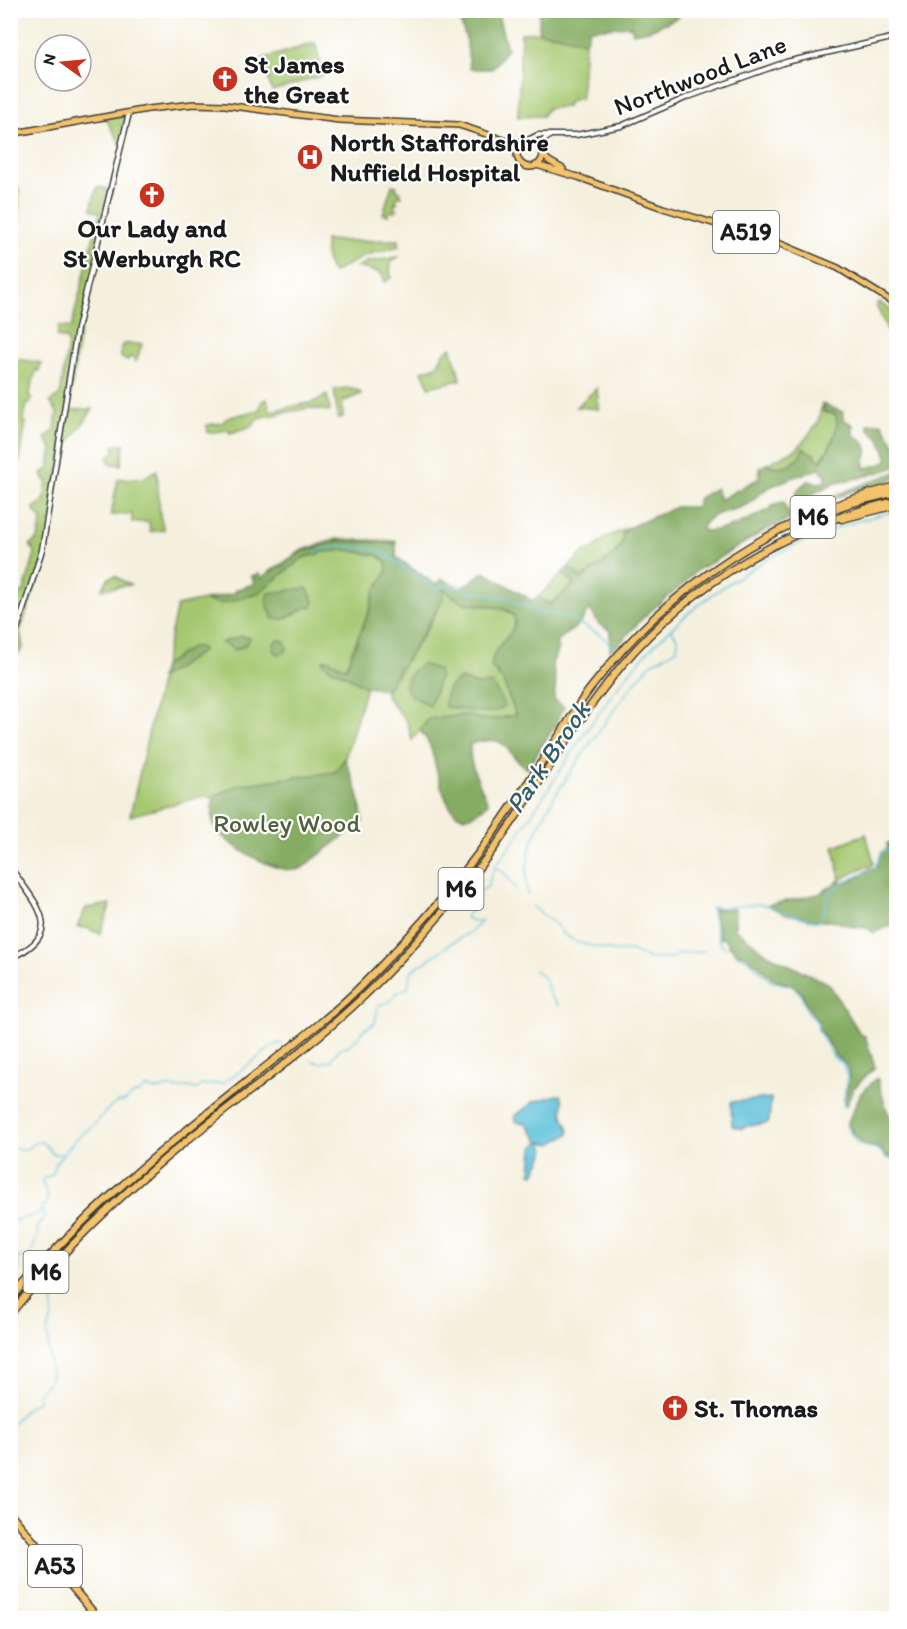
<svg xmlns="http://www.w3.org/2000/svg" width="907" height="1629" viewBox="0 0 907 1629" font-family="Itim,sans-serif">
<style>
.green{fill:#a5c770;stroke:#607246;stroke-width:1.5}
.forest{fill:#84ac62;stroke:#50643f;stroke-width:1.5}
.water{fill:#5bc0d9;stroke:#3c6e7a;stroke-width:1.5}
.lines{fill:none;stroke-linecap:round;stroke-linejoin:round}
.stream{stroke:#5bc0d9;stroke-width:1.5}
.minor-casing{stroke:#3d3c39;stroke-width:7}
.major-casing{stroke:#3d3c39;stroke-width:8}
.highway-casing{stroke:#3d3c39;stroke-width:9}
.minor{stroke:#fff;stroke-width:4}
.major{stroke:#f3c26a;stroke-width:5}
.highway{stroke:#f3c26a;stroke-width:6}
.labels{text-anchor:middle;stroke-width:4.5;stroke-linejoin:round;paint-order:stroke}
.shield{fill:#fff;stroke:#606060;stroke-width:1.5}
.shield-label{font-size:24px;font-weight:bold;fill:#1c1c1c}
.poi-label{font-size:26px;font-weight:bold;fill:#1c1c1c;stroke:#fff;text-anchor:start}
.street-label{font-size:26px;fill:#1c1c1c;stroke:#fff}
.park-label{font-size:26px;fill:#53603e;stroke:#fff}
.water-label{font-size:27px;font-style:italic;fill:#355e68;stroke:#fff}
</style>
<rect width="100%" height="100%" fill="#fff"/>
<filter id="ink" filterUnits="userSpaceOnUse"><feTurbulence type="fractalNoise" baseFrequency=".0167" numOctaves="2"/><feDisplacementMap in="SourceGraphic" scale="12" xChannelSelector="R" yChannelSelector="G"/><feConvolveMatrix kernelMatrix="1 2 1 2 8 2 1 2 1" color-interpolation-filters="sRGB"/></filter>
<filter id="wash" filterUnits="userSpaceOnUse"><feTurbulence type="fractalNoise" baseFrequency=".008" numOctaves="4" result="noise"/><feDisplacementMap in="SourceGraphic" scale="24" xChannelSelector="R" yChannelSelector="G"/><feGaussianBlur stdDeviation="1.35" result="paint"/><feColorMatrix in="noise" values="0 0 0 0 0 0 0 0 0 0 0 0 0 0 0 0 0 1.4 0 .05"/><feComposite in="paint" operator="in"/></filter>
<g filter="url(#wash)">
<rect width="100%" height="100%" fill="#f5f0de"/>
<path class="green" d="M 539,32 L 559,35 L 585,42 L 581,98 L 569,101 L 567,107 L 548,108 L 542,116 L 518,117 L 521,33 Z
M 315,43 L 324,75 L 272,91 L 262,59 Z
M 129,113 L 121,145 L 105,117 Z
M 392,185 L 397,186 L 396,190 L 401,192 L 400,195 L 403,196 L 398,196 L 396,201 L 398,203 L 395,202 L 394,207 L 398,210 L 396,209 L 395,212 L 389,211 L 388,215 L 383,214 Z
M 97,187 L 111,189 L 97,247 L 100,247 L 80,331 L 68,410 L 93,409 L 61,454 L 47,551 L 20,632 L 23,648 L 12,660 L 11,666 L 11,634 L 18,609 L 14,602 L 17,596 L 24,591 L 35,554 L 30,545 L 38,539 L 42,519 L 34,511 L 34,508 L 44,501 L 47,482 L 41,474 L 49,468 L 52,448 L 45,438 L 55,430 L 57,412 L 50,402 L 60,395 L 68,344 L 66,339 L 57,337 L 59,326 L 71,328 L 100,212 L 91,209 Z
M 19,189 L 18,238 L 11,241 L 11,191 Z
M 325,240 C 350,242 374,240 399,240 L 399,246 L 364,256 L 333,273 C 325,263 325,253 325,240 Z
M 398,257 L 391,263 L 390,275 L 392,277 L 385,282 L 381,273 L 357,267 L 367,262 Z
M 879,302 L 896,313 L 896,333 L 892,335 L 889,334 L 876,305 Z
M 124,344 L 142,344 L 136,362 L 131,356 L 127,361 L 121,357 L 121,347 Z
M 451,347 L 461,380 L 429,387 L 422,371 L 437,366 L 443,354 Z
M 11,358 L 41,363 L 39,371 L 36,370 L 29,396 L 32,398 L 30,404 L 27,404 L 23,421 L 26,422 L 11,514 Z
M 346,388 L 360,391 L 361,394 L 342,402 L 343,417 L 338,419 L 334,390 Z
M 597,388 L 599,409 L 576,407 Z
M 327,395 L 330,411 L 309,408 L 263,417 L 257,419 L 252,426 L 230,433 L 228,430 L 208,433 L 207,425 L 222,423 L 227,418 L 259,410 L 262,401 L 267,399 L 270,411 L 314,402 Z
M 822,404 L 824,412 L 835,414 C 842,426 827,453 819,462 L 800,455 C 793,465 778,470 767,464 L 798,448 L 818,423 Z
M 124,444 L 121,465 L 108,463 L 110,461 L 108,458 L 115,450 L 113,446 Z
M 157,470 L 160,516 L 164,530 L 150,532 L 149,522 L 132,522 L 132,514 L 111,515 L 118,479 L 143,478 Z
M 628,528 L 620,547 L 600,568 L 590,572 L 550,604 L 537,598 L 585,551 L 592,549 L 607,537 Z
M 337,539 L 396,541 L 396,557 L 399,559 L 374,592 L 370,609 L 343,673 L 366,687 L 345,758 L 336,772 L 238,785 L 213,797 L 204,796 L 130,816 L 177,606 L 236,593 L 235,590 L 254,584 L 252,576 L 259,574 L 261,578 L 302,550 Z
M 115,576 L 130,585 L 101,589 L 109,578 Z
M 442,588 C 449,593 458,601 466,603 C 476,606 517,605 515,622 C 514,635 500,642 495,653 C 493,656 492,662 491,666 L 503,681 L 516,715 L 495,719 L 479,719 L 468,715 L 429,719 L 412,740 L 407,722 L 386,696 L 386,690 C 401,664 443,617 442,588 Z
M 866,834 L 874,863 L 870,867 L 864,867 L 840,880 L 834,846 Z
M 111,904 L 100,934 L 87,928 L 77,927 L 86,908 Z"/>
<path class="forest" d="M 456,11 L 497,11 L 507,49 L 492,69 L 470,69 L 466,38 Z
M 539,11 L 679,10 L 679,17 L 650,30 L 633,33 L 631,26 L 590,29 L 585,42 L 559,35 L 539,32 Z
M 822,404 L 843,412 L 844,420 L 853,425 L 853,435 C 866,440 871,450 864,462 L 866,468 L 882,464 L 888,459 L 880,439 L 869,430 L 868,424 L 882,423 L 896,447 L 896,467 L 860,478 L 836,482 L 793,504 C 795,492 798,487 809,481 L 817,483 L 824,482 L 827,476 L 819,469 C 805,473 783,481 770,487 C 762,490 756,500 748,504 C 731,514 709,509 701,530 C 724,534 748,519 769,510 L 774,504 L 784,502 L 788,513 L 896,472 L 896,479 L 852,491 L 766,530 L 707,565 C 695,569 691,577 682,585 C 668,597 653,608 640,621 C 630,631 622,644 610,650 L 610,631 L 598,623 L 590,609 C 585,614 582,622 577,626 C 570,632 562,636 556,643 L 558,649 L 552,664 L 556,682 L 554,699 L 564,707 L 555,726 L 527,769 C 501,749 510,733 470,744 C 468,765 480,784 488,803 C 447,848 439,772 430,746 C 428,740 423,735 420,730 L 429,719 L 468,715 L 479,719 L 495,719 L 516,715 L 503,681 L 491,666 C 492,662 493,657 495,653 C 500,643 510,637 514,626 C 522,604 479,606 466,603 C 458,601 450,593 443,589 L 443,599 L 411,653 L 386,690 L 366,687 L 343,674 L 329,668 L 322,661 L 327,659 L 346,668 L 370,609 L 374,592 L 387,572 L 386,562 L 379,556 L 347,550 L 323,552 L 303,558 L 257,594 L 220,604 L 206,601 L 236,593 L 235,590 L 254,584 L 252,576 L 259,574 L 261,578 L 278,566 L 281,567 L 302,552 L 338,541 L 396,543 L 396,557 L 436,585 L 442,579 L 461,588 L 484,572 L 533,601 L 537,598 L 550,604 L 573,585 L 571,580 L 562,574 L 569,568 L 579,576 L 580,579 C 589,572 619,555 622,543 C 623,540 622,537 622,534 L 628,528 L 676,507 L 696,507 L 699,498 L 716,488 L 720,500 L 759,478 L 760,467 L 767,464 C 775,469 794,467 799,457 C 801,454 802,451 803,448 L 815,455 L 820,462 C 828,452 842,427 835,414 L 824,412 Z
M 307,588 L 314,601 L 312,607 L 308,607 L 284,619 L 273,619 L 266,601 L 269,593 Z
M 241,636 L 250,638 C 247,646 241,648 233,650 L 228,645 L 221,643 C 226,639 234,640 241,636 Z
M273 647a7 7 0 1 1 14 0a7 7 0 1 1-14 0Z
M 192,647 L 199,647 L 203,649 L 202,652 C 187,660 175,671 160,678 L 163,666 Z
M 422,664 L 437,669 L 440,676 L 430,706 L 412,696 L 404,686 L 412,672 Z
M 460,679 L 477,685 L 492,683 L 505,706 C 491,718 462,709 445,707 C 445,694 448,685 460,679 Z
M 345,758 L 358,793 L 363,821 L 302,868 C 283,878 227,846 216,829 C 210,821 213,807 213,797 L 238,785 L 335,772 Z
M 887,843 L 896,844 L 896,923 L 874,933 L 867,928 L 854,927 L 835,921 L 818,921 L 783,913 L 767,905 L 819,894 L 840,880 L 841,884 L 861,876 L 865,872 L 876,867 L 882,852 L 888,848 Z
M 713,909 L 735,909 L 735,929 L 769,955 L 829,984 L 861,1035 L 865,1036 L 875,1067 L 853,1089 L 846,1106 L 844,1099 C 849,1088 852,1071 843,1061 C 841,1059 837,1058 835,1056 L 832,1049 L 818,1028 L 818,1021 L 808,1008 L 802,993 L 792,985 L 772,979 L 756,963 L 737,953 L 728,945 L 728,942 L 723,938 L 720,939 Z
M 877,1078 L 888,1113 L 896,1123 L 896,1158 L 887,1157 L 879,1148 C 857,1145 858,1142 847,1124 L 861,1093 Z"/>
<path class="water" d="M 557,1095 L 561,1095 C 565,1102 561,1108 563,1115 C 564,1123 570,1126 569,1134 L 551,1144 L 541,1142 L 546,1150 L 534,1174 L 531,1173 L 533,1148 L 539,1141 L 526,1123 L 517,1122 L 514,1117 L 533,1102 Z
M 771,1098 L 769,1122 L 768,1123 L 747,1126 L 742,1129 L 732,1126 L 731,1102 Z"/>
<g class="lines">
<path class="stream" d="M 314,552 L 340,546 L 377,549 L 436,588 L 450,584 L 468,591 L 505,597 L 537,612 L 552,613 L 571,619 L 600,635 L 614,648
M 494,868 L 502,870 L 516,889
M 527,895 C 525,876 526,859 533,841 C 546,804 572,770 594,738 C 612,713 629,687 650,665 C 658,657 669,656 677,649 L 678,640 L 672,630
M 532,906 L 557,926 L 562,933 L 574,940
M 776,910 L 814,921 L 820,921 L 822,919
M 822,917 C 825,910 826,901 829,894 C 833,886 865,872 874,870 L 882,852 L 888,849
M 576,942 L 613,951 L 631,951 L 651,959 L 672,958 L 680,953 L 704,951
M 725,948 L 719,941 L 711,907 C 730,911 757,898 774,908
M 737,955 L 746,957 L 770,981 L 792,986 L 801,994 L 807,1011 L 818,1023 L 818,1030 L 834,1058 L 843,1063 L 847,1076 L 843,1107
M 535,970 L 545,979 L 550,996 L 559,1006
M 311,1060 L 319,1063 L 331,1061 L 339,1049 L 349,1045 L 359,1037 L 362,1031 L 375,1023 L 378,1005 C 386,1004 393,1001 396,993 L 408,988 C 409,984 409,977 411,973 C 415,964 426,965 431,957 C 441,953 446,945 455,941 C 465,936 475,930 482,921 L 472,921 L 465,917 L 476,906 L 479,893 L 488,886 L 494,868 C 539,809 574,743 620,684 C 688,597 789,534 896,511
M 846,1125 C 858,1145 853,1145 878,1149 L 886,1158 L 896,1160
M 10,1148 L 27,1149 C 41,1136 43,1142 53,1154 L 63,1154
M 10,1222 L 38,1214 L 40,1211
M 20,1269 C 17,1266 17,1261 19,1257 L 30,1256 L 32,1253 L 38,1232 L 36,1228 L 44,1217 L 41,1207 L 46,1205 L 48,1197 L 42,1182 L 43,1179 L 53,1174 L 55,1165 L 59,1159 L 76,1139 L 98,1121 L 107,1110 L 116,1103 L 125,1101 L 134,1094 L 139,1093 L 146,1087 L 155,1090 L 172,1087 L 179,1089 L 187,1087 L 197,1089 L 202,1085 L 224,1083 L 276,1044 L 282,1043
M 10,1426 L 25,1409 L 38,1401 L 38,1392 L 49,1382 L 51,1374 L 47,1332 L 52,1318 L 53,1302 L 42,1292"/>
</g>
</g>
<g filter="url(#ink)">
<g class="lines">
<defs>
<path id="minor" d="M 526,141 L 538,135 L 576,135 L 621,126 L 688,97 L 786,62 L 896,37
M 542,150 L 544,140 L 551,135
M 10,652 L 42,550 L 77,329 L 129,113
M 10,867 C 35,903 69,933 10,958"/>
<path id="major" d="M 10,134 L 148,109 L 194,104 L 225,105 L 339,120 L 459,125 L 507,141 L 524,142
M517 154a13 13 0 1 1 26 0a13 13 0 1 1-26 0Z
M 543,155 L 549,161 L 563,169
M 536,165 L 578,177 L 663,208 L 776,242 L 838,268 L 896,304"/>
<path id="highway" d="M 817,515 L 852,503 L 896,492
M 842,519 L 896,505
M 10,1300 C 75,1222 151,1158 230,1095 C 274,1059 322,1025 362,985 C 404,943 444,899 480,851 C 509,812 536,770 563,730 C 573,714 582,698 594,684 C 669,586 778,516 896,486
M 10,1314 C 63,1250 121,1194 185,1142 C 245,1093 310,1048 366,994 C 410,951 450,905 488,856 C 535,794 572,725 622,665 C 692,582 791,525 896,501
M 10,1513 L 98,1618"/>
</defs>
<use href="#minor" class="minor-casing"/>
<use href="#major" class="major-casing"/>
<use href="#highway" class="highway-casing"/>
<use href="#minor" class="minor"/>
<use href="#major" class="major"/>
<use href="#highway" class="highway"/>
</g>
</g>
<defs>
<symbol id="church-disc" viewBox="-11 -11 22 22"><circle r="9.5" fill="#c8321e" stroke="#fff"/><path d="M-1.2-6h2.4v3.5h3.3v2.4h-3.3V6h-2.4V-.1h-3.3v-2.4h3.3Z" fill="#fff"/></symbol>
<symbol id="hospital-disc" viewBox="-11 -11 22 22"><circle r="9.5" fill="#c8321e" stroke="#fff"/><path d="M-5-5h3v3.5h4V-5h3V5h-3V1.5h-4V5h-3Z" fill="#fff"/></symbol>
</defs>
<g fill-rule="evenodd">
<use href="#church-disc" x="210" y="64" width="30" height="30"/>
<use href="#hospital-disc" x="295" y="142" width="30" height="30"/>
<use href="#church-disc" x="137" y="180" width="30" height="30"/>
<use href="#church-disc" x="660" y="1393" width="30" height="30"/>
</g>
<g class="labels">
<g class="shield">
<rect x="713" y="211" width="66" height="42" rx="4.5"/>
<rect x="790.5" y="496" width="45" height="42" rx="4.5"/>
<rect x="438.5" y="868" width="45" height="42" rx="4.5"/>
<rect x="23.5" y="1251" width="45" height="42" rx="4.5"/>
<rect x="28" y="1545" width="54" height="42" rx="4.5"/>
</g>
<g class="shield-label">
<text x="746" y="240">A519</text>
<text x="813" y="525">M6</text>
<text x="461" y="897">M6</text>
<text x="46" y="1280">M6</text>
<text x="55" y="1574">A53</text>
</g>
<g class="poi-label">
<text x="244" y="73">St James<tspan x="244" dy="30">the Great</tspan></text>
<text x="330" y="151">North Staffordshire<tspan x="330" dy="30">Nuffield Hospital</tspan></text>
<text x="152" y="237" text-anchor="middle">Our Lady and<tspan x="152" dy="30">St Werburgh RC</tspan></text>
<text x="694" y="1417">St. Thomas</text>
</g>
<g class="street-label">
<text transform="translate(700 75) rotate(-21)" y="9">Northwood Lane</text>
</g>
<g class="park-label">
<text x="287" y="832">Rowley Wood</text>
</g>
<g class="water-label">
<text transform="translate(548 757) rotate(-56)" y="9">Park Brook</text>
</g>
</g>
<rect width="907" height="1629" fill="none" stroke="#fff" stroke-width="36"/>
<g transform="translate(63 63) rotate(285)"><circle r="28" fill="#ffffff" stroke="#a4a4a4" stroke-width="1.5"/>
<path d="M0-4.5L10 22L0 15L-10 22Z" fill="#c8321e"/>
<text y="-9" font-size="16" font-weight="bold" text-anchor="middle" fill="#1c1c1c">N</text>
</g>
</svg>
